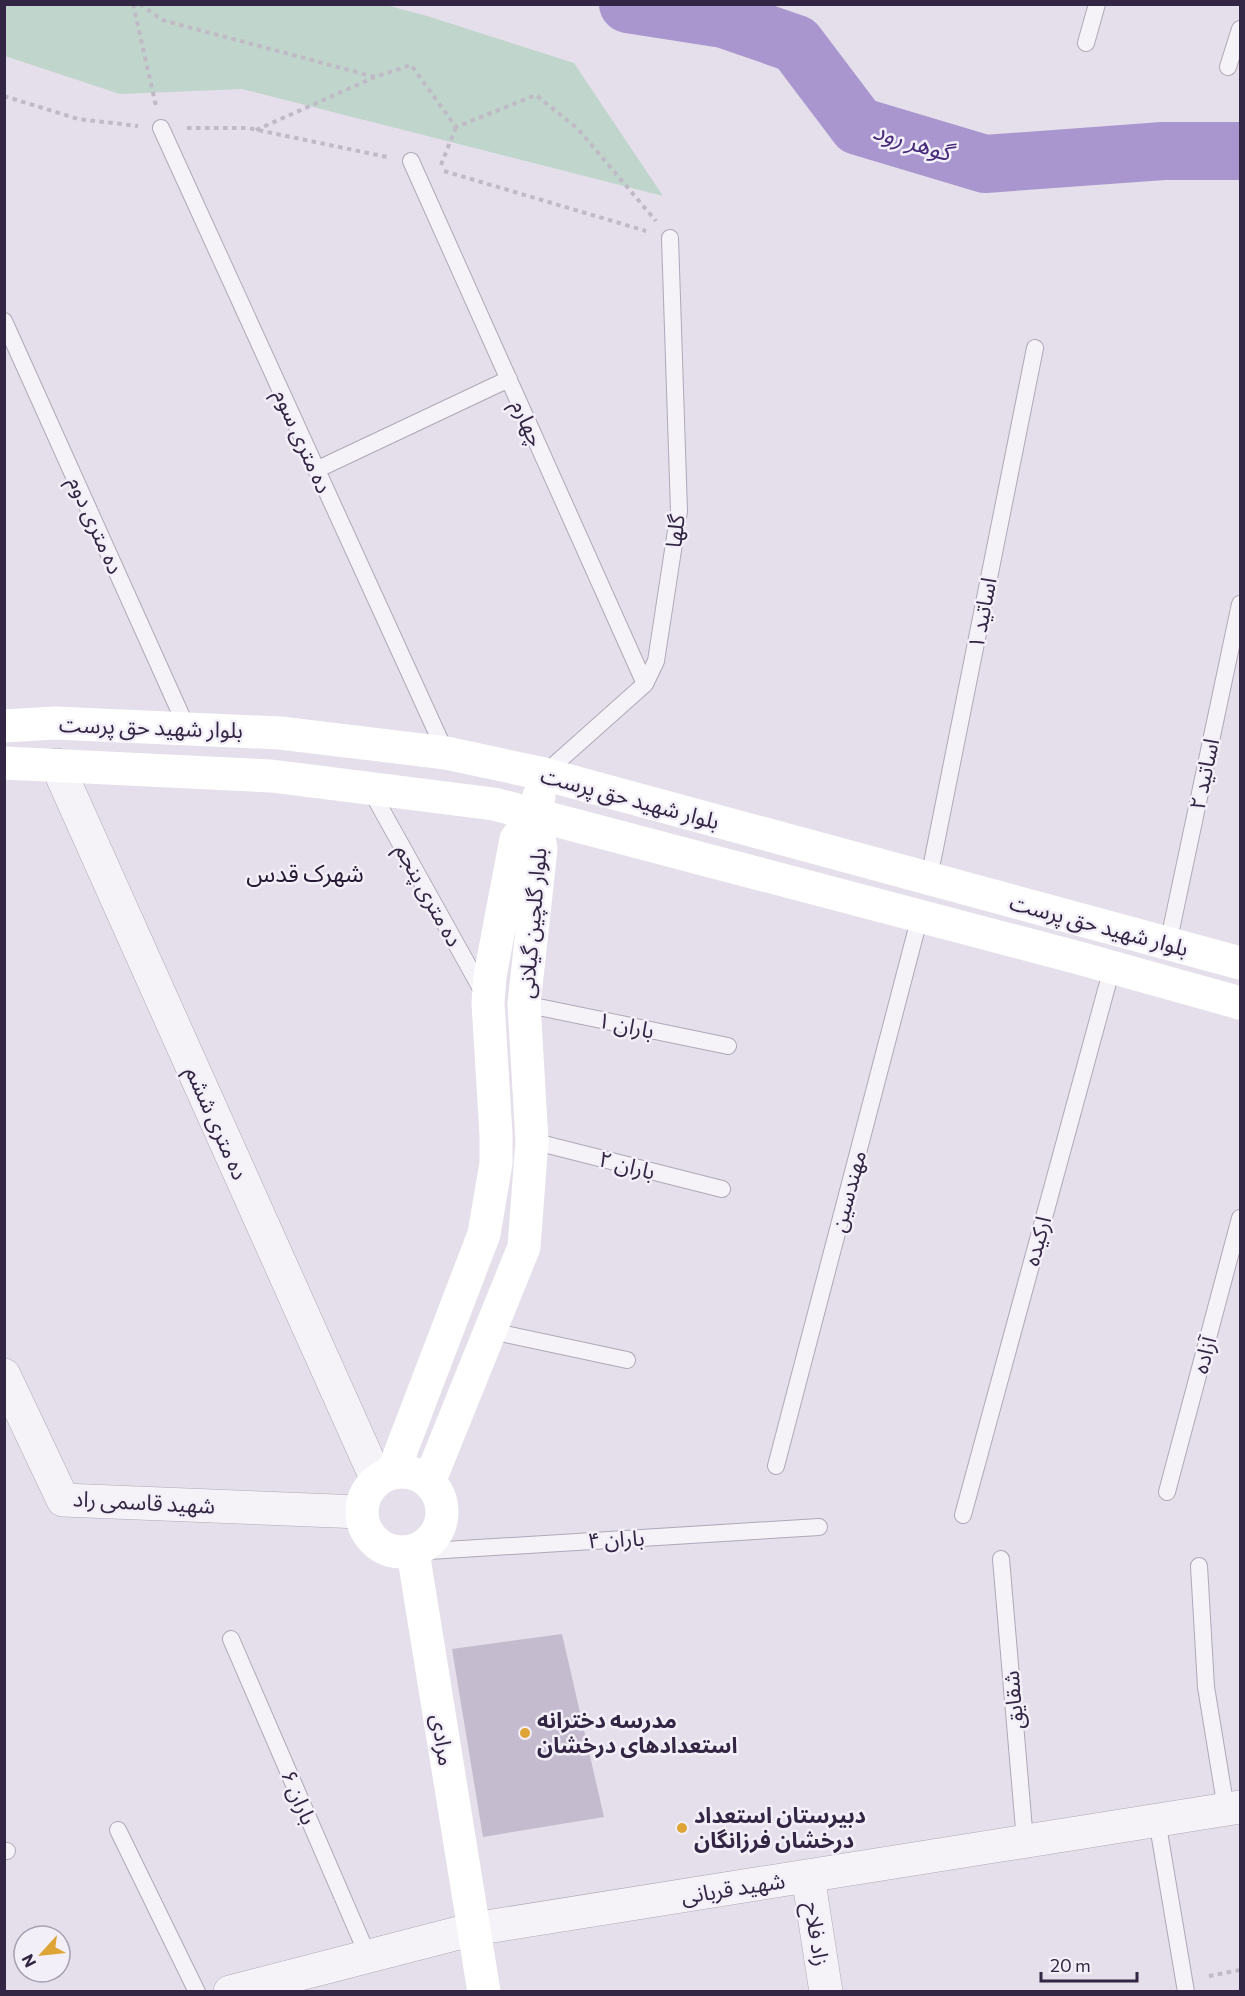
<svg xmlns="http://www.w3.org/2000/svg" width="1245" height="1996" viewBox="0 0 1245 1996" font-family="Commissioner,'Noto Sans Arabic',sans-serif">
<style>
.green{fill:#c0d5cc}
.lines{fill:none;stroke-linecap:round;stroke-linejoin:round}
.river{stroke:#a996cf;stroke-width:58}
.building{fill:#c4bcce}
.lane-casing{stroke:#afa8b8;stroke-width:18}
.street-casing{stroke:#afa8b8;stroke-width:34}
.path{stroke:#bfbac6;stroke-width:4;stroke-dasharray:4.5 4.5;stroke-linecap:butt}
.lane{stroke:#f5f3f8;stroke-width:16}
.street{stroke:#f5f3f8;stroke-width:33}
.secondary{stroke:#fff;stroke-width:33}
.poi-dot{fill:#dea536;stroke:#f3eff8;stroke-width:2}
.labels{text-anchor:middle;stroke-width:5;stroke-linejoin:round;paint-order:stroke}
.street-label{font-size:22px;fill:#332644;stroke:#f3eff8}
.poi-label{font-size:22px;font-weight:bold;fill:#332644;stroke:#f3eff8;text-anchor:start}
.water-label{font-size:24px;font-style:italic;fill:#492b7c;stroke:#f3eff8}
.neighbourhood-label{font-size:24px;fill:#261934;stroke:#f3eff8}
</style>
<rect width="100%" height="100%" fill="#e4dfea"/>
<path class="green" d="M 5,4 L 382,4 L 427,16 L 574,63 L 663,196 L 242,89 L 120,94 L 5,56 Z"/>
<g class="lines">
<path class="river" d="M 628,4 L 724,19 L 796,44 L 858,126 L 985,164 L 1163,151 L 1240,151"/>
</g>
<path class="building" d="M 562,1634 L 604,1817 L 483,1837 L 452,1649 Z"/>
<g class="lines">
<defs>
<path id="lane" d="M 1086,43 L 1097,4
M 1228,67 L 1240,29
M 161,128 L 446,753
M 411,161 L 645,684
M 4,321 L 187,728
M 316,470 L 509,379
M 544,774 L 645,684 L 656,661 L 679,511 L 670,238
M 370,789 L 484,994
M 929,878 L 1035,348
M 1168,944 L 1240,604
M 524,1004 L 728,1046
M 532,1141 L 722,1189
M 491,1331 L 627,1360
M 776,1466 L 920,916
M 1167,1492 L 1240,1218
M 963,1515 L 1112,968
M 413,1552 L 819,1527
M 1001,1559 L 1025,1841
M 1199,1566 L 1206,1687 L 1226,1809
M 231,1639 L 368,1956
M 1157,1820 L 1186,1992
M 118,1830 L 197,1992
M 4,1851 L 7,1851"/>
<path id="street" d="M 57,765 L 377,1480
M 4,1375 L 63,1500 L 361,1512
M 808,1876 L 826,1992
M 230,1992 L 474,1929 L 1240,1807"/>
</defs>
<use href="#lane" class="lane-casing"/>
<use href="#street" class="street-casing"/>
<path class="path" d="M 133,4 L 156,106
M 140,4 L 162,20 L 375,77 L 411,65 L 456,127 L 536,95 L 578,129 L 656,221
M 4,96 L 78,119 L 138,126
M 187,128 L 248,128 L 387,157
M 256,130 L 375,77
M 441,165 L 456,127
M 444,171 L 646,231
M 1209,1976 L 1240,1970"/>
<use href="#lane" class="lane"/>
<use href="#street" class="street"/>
<path class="secondary" d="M 4,726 L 55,723 L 280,733 L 446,753 L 544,774 L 1240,963
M 4,763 L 271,776 L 494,804 L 1079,958 L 1240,1003
M 393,1472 L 484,1234 L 496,1163 L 496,1135 L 488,1003 L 490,976 L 516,839 L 535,814
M362 1512a40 40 0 1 1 80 0a40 40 0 1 1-80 0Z
M 429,1482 L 524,1247 L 532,1141 L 524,1004 L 541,849 L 535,814 L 539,796
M 413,1552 L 484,1992"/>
</g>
<g class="poi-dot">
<circle cx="525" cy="1733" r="6"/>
<circle cx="682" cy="1828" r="6"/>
</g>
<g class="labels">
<g class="street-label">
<text transform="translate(528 423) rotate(66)" y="8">چهارم</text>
<text transform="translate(303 441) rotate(66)" y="8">ده متری سوم</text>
<text transform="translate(96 525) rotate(66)" y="8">ده متری دوم</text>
<text transform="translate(675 531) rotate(-83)" y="8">گلها</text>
<text transform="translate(982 613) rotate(-79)" y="8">اساتید ۱</text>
<text transform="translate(151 727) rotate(2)" y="8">بلوار شهید حق پرست</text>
<text transform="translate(1204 774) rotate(-78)" y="8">اساتید ۲</text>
<text transform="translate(630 798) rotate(15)" y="8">بلوار شهید حق پرست</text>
<text transform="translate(429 895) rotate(61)" y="8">ده متری پنجم</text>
<text transform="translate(532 923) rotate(-85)" y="8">بلوار گلچین گیلانی</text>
<text transform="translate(1099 925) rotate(15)" y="8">بلوار شهید حق پرست</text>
<text transform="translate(626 1025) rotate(12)" y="8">باران ۱</text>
<text transform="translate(217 1123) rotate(66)" y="8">ده متری ششم</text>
<text transform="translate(627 1165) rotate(14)" y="8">باران ۲</text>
<text transform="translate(848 1191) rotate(-75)" y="8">مهندسین</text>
<text transform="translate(1037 1241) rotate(-75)" y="8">ارکیده</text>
<text transform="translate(1204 1355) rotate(-75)" y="8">آزاده</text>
<text transform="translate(144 1502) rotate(3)" y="8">شهید قاسمی راد</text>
<text transform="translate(616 1539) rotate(-3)" y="8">باران ۴</text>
<text transform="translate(1013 1700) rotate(-95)" y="8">شقایق</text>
<text transform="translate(443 1740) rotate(81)" y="8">مرادی</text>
<text transform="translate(299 1797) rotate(67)" y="8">باران ۶</text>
<text transform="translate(733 1888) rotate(-9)" y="8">شهید قربانی</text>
<text transform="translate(817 1934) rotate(81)" y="8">زاد فلاح</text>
</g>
<g class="poi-label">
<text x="537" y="1728">مدرسه دخترانه<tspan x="537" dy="25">استعدادهای درخشان</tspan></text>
<text x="694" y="1823">دبیرستان استعداد<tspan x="694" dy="25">درخشان فرزانگان</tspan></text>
</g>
<g class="water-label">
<text transform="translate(912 142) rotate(17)" y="8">گوهر رود</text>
</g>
<g class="neighbourhood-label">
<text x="305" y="882">شهرک قدس</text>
</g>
</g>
<rect width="1245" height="1996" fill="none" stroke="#332644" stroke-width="12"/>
<g transform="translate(42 1954) rotate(243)"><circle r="28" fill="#f3eff8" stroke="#a69fb0" stroke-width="1.5"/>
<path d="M0-4.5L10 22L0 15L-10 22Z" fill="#dea536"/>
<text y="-9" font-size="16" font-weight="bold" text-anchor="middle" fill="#332644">N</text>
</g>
<path d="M1041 1972v9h96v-9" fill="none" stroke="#332644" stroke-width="3"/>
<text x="1050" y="1972" font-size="18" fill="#332644" stroke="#f3eff8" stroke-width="4.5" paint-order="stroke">20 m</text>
</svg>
